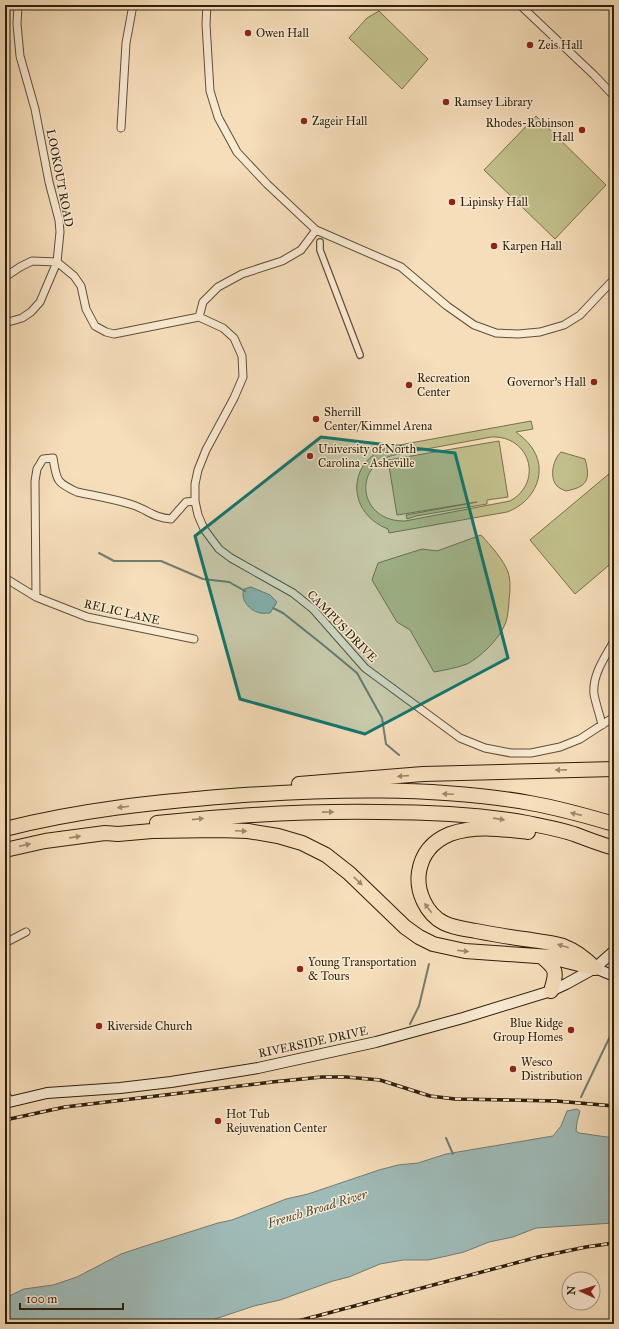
<svg xmlns="http://www.w3.org/2000/svg" width="619" height="1329" viewBox="0 0 619 1329" font-family="'IM FELL Great Primer',serif">
<style>
.green{fill:#c1c08c;stroke:#77704c;fill-rule:evenodd}
.water{fill:#9fbbb8;stroke:#717d73}
.lines{fill:none;stroke-linecap:round;stroke-linejoin:round}
.stream{stroke:#717d73;stroke-width:2}
.pedestrian-casing{stroke:#5f4f38;stroke-width:8}
.minor-casing{stroke:#5f4f38;stroke-width:9}
.secondary-casing{stroke:#2d1f0c;stroke-width:12}
.motorway-casing{stroke:#2d1f0c;stroke-width:16}
.pedestrian{stroke:#f9ead2;stroke-width:5.5}
.minor{stroke:#f9ead2;stroke-width:7}
.secondary{stroke:#f9ead2;stroke-width:10}
.motorway{stroke:#f6deba;stroke-width:14}
.rail-casing{stroke:#2d1f0c;stroke-width:3.5}
.rail{stroke:#f9ead2;stroke-width:2;stroke-dasharray:6;stroke-linecap:butt}
.oneway{fill:#9c886c}
.marked{fill:#0f766e;fill-opacity:0.2;stroke:#0f766e;stroke-width:3;stroke-linejoin:round}
.poi-dot{fill:#8f2418;stroke:#f9ead2;stroke-width:1.5}
.labels{text-anchor:middle;stroke-width:3;stroke-linejoin:round;paint-order:stroke}
.poi-label{font-size:12px;fill:#2d1f0c;stroke:#f9ead2;text-anchor:start}
.street-label{font-size:12px;fill:#2d1f0c;stroke:#f9ead2}
.water-label{font-size:13px;font-style:italic;fill:#4f4e40;stroke:#f9ead2}
</style>
<rect width="100%" height="100%" fill="#f6deba"/>
<filter id="stains"><feTurbulence type="fractalNoise" baseFrequency=".005" numOctaves="4"/><feColorMatrix values="0 0 0 0 .2 0 0 0 0 .09 0 0 0 0 .02 0 0 0 .5 -.17"/></filter>
<radialGradient id="worn" r=".72"><stop offset=".6" stop-color="#630" stop-opacity="0"/><stop offset="1" stop-color="#630" stop-opacity=".3"/></radialGradient>
<path class="green" d="M 379,11 L 428,59 L 402,89 L 349,38 L 367,18 Z
M 536,116 L 606,185 L 555,239 L 484,170 Z
M 531,421 L 533,429 L 516,432 C 521,436 526,440 530,445 C 550,470 535,502 507,512 L 389,533 L 388,529 C 344,512 347,456 394,446 ZM 491,437 C 530,435 544,482 510,501 L 405,521 C 359,522 351,466 394,455 Z
M 499,441 L 508,497 L 487,500 L 487,504 L 416,516 L 407,519 L 406,515 L 477,502 L 397,515 L 388,460 Z
M 561,452 L 585,459 C 591,480 587,487 566,491 C 563,490 559,488 557,486 C 549,478 553,459 561,452 Z
M 610,473 L 614,477 L 614,561 L 575,594 L 530,540 Z
M 481,535 C 491,546 503,559 508,572 C 511,581 510,592 509,600 C 509,606 508,612 507,618 C 503,636 482,656 467,664 C 456,668 445,670 434,672 L 410,630 L 397,622 L 372,580 L 378,563 L 422,549 L 437,551 Z"/>
<path class="water" d="M 251,587 L 270,595 L 277,602 L 270,613 C 265,613 261,614 257,612 C 248,609 240,598 244,589 Z
M 577,1109 L 580,1111 L 577,1122 L 576,1131 L 579,1133 L 614,1138 L 614,1223 L 536,1228 L 513,1237 L 489,1242 L 464,1252 L 447,1256 L 428,1260 L 403,1260 L 380,1264 L 349,1277 L 333,1281 L 280,1300 L 254,1306 L 200,1324 L 5,1324 L 5,1298 L 24,1289 L 53,1285 L 77,1277 L 121,1254 L 145,1246 L 218,1223 L 232,1220 L 286,1199 L 308,1194 L 379,1170 L 398,1165 L 418,1163 L 446,1154 L 553,1136 L 561,1126 L 567,1111 Z"/>
<g class="lines">
<path class="stream" d="M 99,553 L 114,561 L 161,561 L 203,579 L 229,582 L 245,591
M 273,608 L 283,613 L 322,644 L 357,673 L 382,718 L 386,744 L 399,755
M 410,1024 L 419,1006 L 429,964
M 581,1097 L 614,1028
M 446,1138 L 453,1154"/>
<defs>
<path id="pedestrian" d="M 320,242 L 320,250 L 360,355"/>
<path id="minor" d="M 207,5 L 206,24 L 210,91 L 218,117 L 237,152 L 267,184 L 316,230 L 401,267 L 447,306 L 474,325 L 496,333 L 518,334 L 540,332 L 564,325 L 580,315 L 614,279
M 520,5 L 594,75 L 614,96
M 121,128 L 126,43 L 133,5
M 316,230 L 301,250 L 282,261 L 242,274 L 218,287 L 203,302 L 199,317 L 223,328 L 234,338 L 242,356 L 243,377 L 234,398 L 206,450 L 198,470 L 195,484 L 195,501 L 198,515 L 204,529 L 219,549 L 231,558 L 293,593 L 313,609 L 365,668 L 460,738 L 485,748 L 511,753 L 531,753 L 560,747 L 580,739 L 614,717
M 5,277 L 20,267 L 32,261 L 57,262 L 74,276 L 81,286 L 86,309 L 95,326 L 106,332 L 114,334 L 199,317
M 5,323 L 22,318 L 31,312 L 40,302 L 57,262 L 60,232 L 59,220 L 49,182 L 35,109 L 20,56 L 17,24 L 18,5
M 5,578 L 36,597 L 87,617 L 194,639
M 36,597 L 35,481 L 37,469 L 43,459 L 53,458 C 57,480 55,482 77,492 C 96,496 115,499 133,505 C 148,510 154,518 171,519 L 186,502 L 195,501
M 602,725 C 600,715 596,705 594,694 C 592,675 605,657 614,641
M 5,943 L 26,932
M 5,1093 L 10,1101"/>
<path id="secondary" d="M 595,968 L 614,976
M 5,1103 L 47,1093 L 120,1088 L 171,1082 L 258,1068 L 376,1042 L 463,1018 L 551,991 L 566,984 L 595,968 L 614,951"/>
<path id="motorway" d="M 299,784 L 423,774 L 614,769
M 157,823 C 231,815 305,811 379,812 C 428,812 478,814 527,823 C 542,826 559,829 574,834 C 587,839 600,844 614,848
M 5,829 C 79,810 155,802 231,796 C 327,789 435,786 530,803 C 558,808 587,816 614,824
M 528,832 C 502,829 475,825 450,834 C 433,841 422,853 419,872 C 416,891 426,914 444,923 C 454,928 465,929 476,931 C 492,934 508,937 524,939 C 537,941 550,942 563,946 C 576,951 585,958 595,968
M 5,850 L 45,841 L 105,833 L 118,834 L 152,831 L 218,830 L 248,831 L 278,836 L 302,843 L 326,855 L 349,873 L 405,927 L 419,937 L 433,944 L 465,951 L 551,957 L 595,968
M 542,957 C 557,969 557,972 551,991"/>
</defs>
<use href="#pedestrian" class="pedestrian-casing"/>
<use href="#minor" class="minor-casing"/>
<use href="#secondary" class="secondary-casing"/>
<use href="#motorway" class="motorway-casing"/>
<use href="#pedestrian" class="pedestrian"/>
<use href="#minor" class="minor"/>
<use href="#secondary" class="secondary"/>
<use href="#motorway" class="motorway"/>
<defs>
<path id="rail" d="M 5,1120 L 65,1107 L 272,1082 L 322,1077 L 346,1077 L 380,1080 L 430,1096 L 455,1099 L 556,1101 L 614,1106
M 287,1324 L 538,1257 L 586,1247 L 614,1243"/>
</defs>
<use href="#rail" class="rail-casing"/>
<use href="#rail" class="rail"/>
</g>
<defs><path id="oneway-solid" d="M-6-.8H1V-3.2L6.5 0L1 3.2V.8H-6Z"/></defs>
<g class="oneway">
<use href="#oneway-solid" transform="translate(561 770) rotate(179)"/>
<use href="#oneway-solid" transform="translate(403 776) rotate(176)"/>
<use href="#oneway-solid" transform="translate(448 794) rotate(-177)"/>
<use href="#oneway-solid" transform="translate(123 807) rotate(173)"/>
<use href="#oneway-solid" transform="translate(328 812) rotate(-1)"/>
<use href="#oneway-solid" transform="translate(576 814) rotate(-167)"/>
<use href="#oneway-solid" transform="translate(198 819) rotate(-6)"/>
<use href="#oneway-solid" transform="translate(499 819) rotate(8)"/>
<use href="#oneway-solid" transform="translate(241 831) rotate(2)"/>
<use href="#oneway-solid" transform="translate(75 837) rotate(-8)"/>
<use href="#oneway-solid" transform="translate(25 845) rotate(-13)"/>
<use href="#oneway-solid" transform="translate(358 881) rotate(43)"/>
<use href="#oneway-solid" transform="translate(428 908) rotate(-127)"/>
<use href="#oneway-solid" transform="translate(563 946) rotate(-162)"/>
<use href="#oneway-solid" transform="translate(463 951) rotate(7)"/>
</g>
<path class="marked" d="M 321,437 L 455,453 L 508,658 L 365,734 L 240,699 L 195,536 Z"/>
<g class="poi-dot">
<circle cx="248" cy="33" r="4"/>
<circle cx="530" cy="45" r="4"/>
<circle cx="446" cy="102" r="4"/>
<circle cx="304" cy="121" r="4"/>
<circle cx="582" cy="130" r="4"/>
<circle cx="452" cy="202" r="4"/>
<circle cx="494" cy="246" r="4"/>
<circle cx="594" cy="382" r="4"/>
<circle cx="409" cy="385" r="4"/>
<circle cx="316" cy="419" r="4"/>
<circle cx="310" cy="456" r="4"/>
<circle cx="300" cy="969" r="4"/>
<circle cx="99" cy="1026" r="4"/>
<circle cx="571" cy="1030" r="4"/>
<circle cx="513" cy="1069" r="4"/>
<circle cx="218" cy="1121" r="4"/>
</g>
<g class="labels">
<g class="poi-label">
<text x="256" y="37">Owen Hall</text>
<text x="538" y="49">Zeis Hall</text>
<text x="454" y="106">Ramsey Library</text>
<text x="312" y="125">Zageir Hall</text>
<text x="574" y="127" text-anchor="end">Rhodes-Robinson<tspan x="574" dy="14">Hall</tspan></text>
<text x="460" y="206">Lipinsky Hall</text>
<text x="502" y="250">Karpen Hall</text>
<text x="417" y="382">Recreation<tspan x="417" dy="14">Center</tspan></text>
<text x="586" y="386" text-anchor="end">Governor's Hall</text>
<text x="324" y="416">Sherrill<tspan x="324" dy="14">Center/Kimmel Arena</tspan></text>
<text x="318" y="453">University of North<tspan x="318" dy="14">Carolina - Asheville</tspan></text>
<text x="308" y="966">Young Transportation<tspan x="308" dy="14">&amp; Tours</tspan></text>
<text x="563" y="1027" text-anchor="end">Blue Ridge<tspan x="563" dy="14">Group Homes</tspan></text>
<text x="107" y="1030">Riverside Church</text>
<text x="521" y="1066">Wesco<tspan x="521" dy="14">Distribution</tspan></text>
<text x="226" y="1118">Hot Tub<tspan x="226" dy="14">Rejuvenation Center</tspan></text>
</g>
<g class="street-label">
<text transform="translate(60 178) rotate(79)" y="4">LOOKOUT ROAD</text>
<text transform="translate(122 612) rotate(13)" y="4">RELIC LANE</text>
<text transform="translate(342 626) rotate(46)" y="4">CAMPUS DRIVE</text>
<text transform="translate(313 1042) rotate(-12)" y="4">RIVERSIDE DRIVE</text>
</g>
<g class="water-label">
<text transform="translate(317 1208) rotate(-17)" y="5">French Broad River</text>
</g>
</g>
<rect width="619" height="1329" fill="none" stroke="#f6deba" stroke-width="20"/>
<rect x="6" y="6" width="607" height="1317" fill="none" stroke="#2d1f0c" stroke-width="2"/>
<rect x="10" y="10" width="599" height="1309" fill="none" stroke="#2d1f0c"/>
<g transform="translate(581 1291) rotate(273)"><circle r="19" fill="#f9ead2" stroke="#a79983"/>
<path d="M0-3L7 15L0 10L-7 15Z" fill="#8f2418"/>
<text y="-6" font-size="11" font-weight="bold" text-anchor="middle" fill="#2d1f0c">N</text>
</g>
<path d="M20 1303v6h103v-6" fill="none" stroke="#2d1f0c" stroke-width="2"/>
<text x="26" y="1303" font-size="12" fill="#2d1f0c" stroke="#f9ead2" stroke-width="3" paint-order="stroke">100 m</text>
<rect width="100%" height="100%" filter="url(#stains)"/>
<rect width="100%" height="100%" fill="url(#worn)"/>
</svg>
